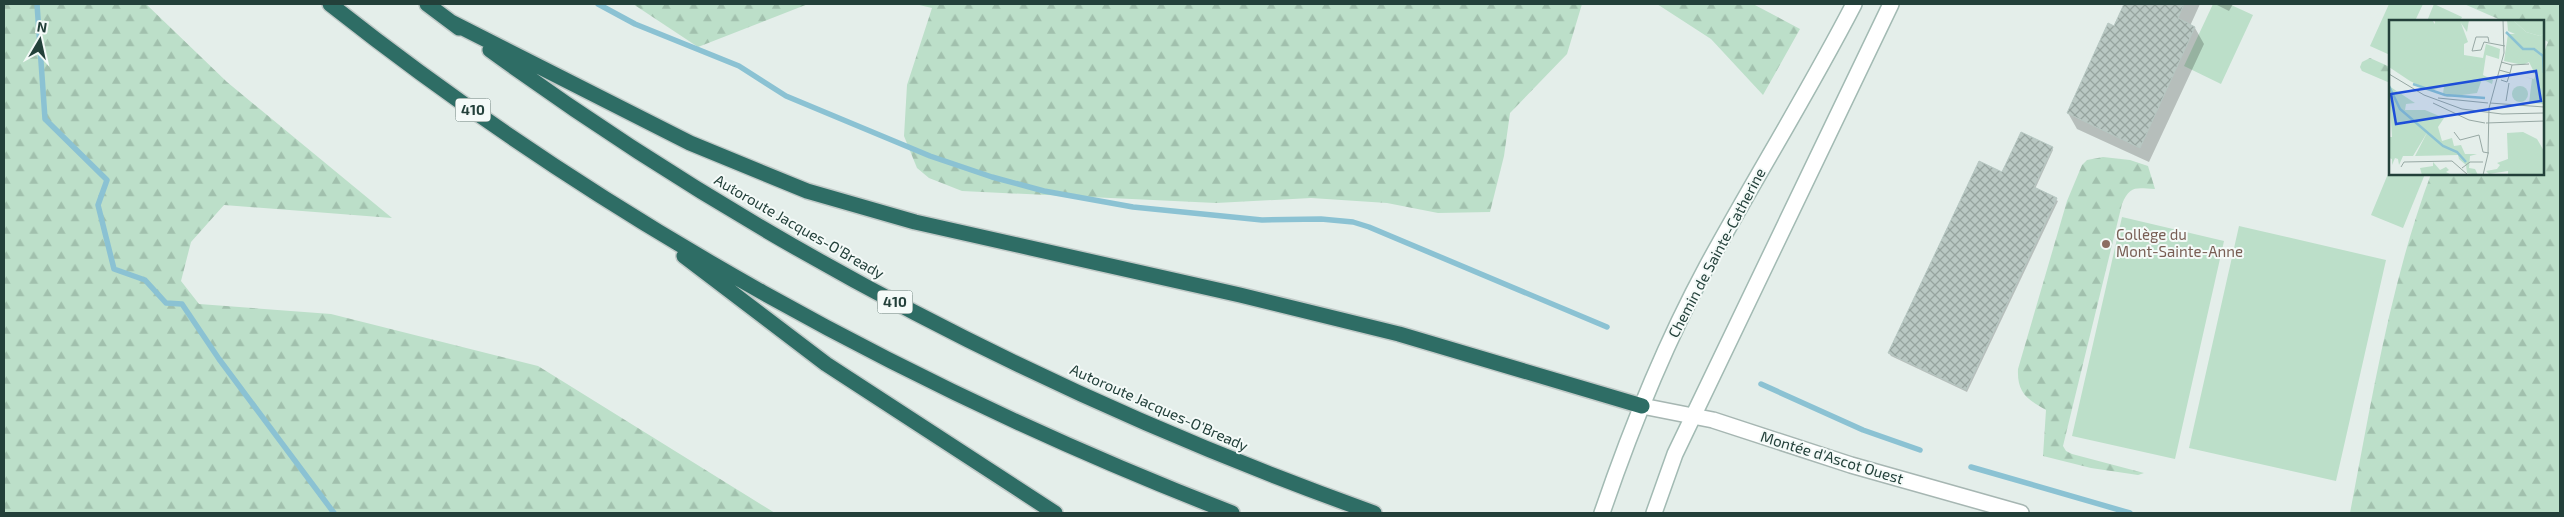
<svg xmlns="http://www.w3.org/2000/svg" width="2564" height="517" viewBox="0 0 2564 517" font-family="'Exo 2',sans-serif">
<style>
.forest{fill:url(#forest-firs)}
.pitch{fill:#bcdfc9}
.shadow{fill:#0003}
.lines{fill:none;stroke-linecap:round;stroke-linejoin:round}
.stream{stroke:#8bc2d3;stroke-width:5.5}
.building{fill:url(#building-cross-hatch);stroke:#b6c7c2}
.tertiary-casing{stroke:#a6b6b2;stroke-width:18}
.secondary-casing{stroke:#a2bab3;stroke-width:18}
.motorway-casing{stroke:#c1cac8;stroke-width:18}
.tertiary{stroke:#fff;stroke-width:15}
.secondary{stroke:#fff;stroke-width:15}
.motorway{stroke:#2e6d65;stroke-width:15}
.education-dot{fill:#8d6e63;stroke:#f4faf8;stroke-width:2}
.labels{text-anchor:middle;stroke-width:4;stroke-linejoin:round;paint-order:stroke}
.shield{fill:#f4faf8;stroke:#627873;stroke-width:1}
.shield-label{font-size:14px;font-weight:bold;fill:#23403a}
.street-label{font-size:15px;fill:#23403a;stroke:#f4faf8}
.education-label{font-size:15px;fill:#785e54;stroke:#f4faf8;text-anchor:start}
.inset-river{fill:none;stroke:#8bc2d3;stroke-width:2.5}
.inset-road{fill:none;stroke:#97a8a4;stroke-width:1}
.view{fill:#1d4ed8;fill-opacity:0.15;stroke:#1d4ed8;stroke-width:2.5}
.inset-edge{fill:none;stroke:#23403a;stroke-width:2.5}
</style>
<defs>
<pattern id="forest-firs" width="22" height="20" patternUnits="userSpaceOnUse" patternTransform="scale(1.25)"><rect width="22" height="20" fill="#bcdfc9"/><path d="M5 1l3.5 6h-7zM16 11l3.5 6h-7z" fill="#a1c0ad"/></pattern>
<pattern id="building-cross-hatch" width="8" height="8" patternUnits="userSpaceOnUse" patternTransform="scale(1.25)"><rect width="8" height="8" fill="#b9c8c3"/><path d="M0 0l8 8M0 8l8-8" fill="none" stroke="#96a49f"/></pattern>
</defs>
<rect width="100%" height="100%" fill="#e4eeea"/>
<path class="forest" d="M 4,4 L 146,4 L 227,82 L 392,218 L 224,205 L 191,242 L 181,281 L 199,304 L 331,314 L 538,366 L 775,513 L 4,513 Z
M 633,4 L 808,4 L 698,47 Z
M 915,4 L 1582,4 L 1567,54 L 1510,113 L 1504,156 L 1490,212 L 1438,213 L 1387,203 L 1311,198 L 1216,203 L 962,191 L 929,178 L 917,168 L 904,136 L 907,85 L 932,8 Z
M 1657,4 L 1753,4 L 1800,29 L 1763,95 L 1711,39 Z
M 2464,4 L 2560,4 L 2560,513 L 2350,513 C 2372,399 2390,284 2431,174 L 2543,174 L 2543,55 L 2548,42 L 2543,39 L 2543,21 L 2503,21 Z
M 2370,58 L 2390,67 L 2390,83 L 2362,71 L 2360,67 L 2362,62 Z
M 2103,157 L 2130,160 L 2148,166 L 2155,189 C 2136,188 2130,185 2122,204 L 2063,446 L 2066,451 L 2072,454 L 2144,473 L 2138,475 L 2091,468 L 2043,456 L 2046,410 C 2027,399 2017,393 2018,369 L 2067,201 L 2082,165 L 2087,160 Z"/>
<path class="pitch" d="M 2213,4 L 2229,4 L 2253,15 L 2221,84 L 2184,66 Z
M 2389,4 L 2423,4 L 2415,21 L 2390,21 L 2390,55 L 2370,46 Z
M 2434,4 L 2462,17 L 2460,21 L 2427,21 Z
M 2390,169 L 2390,174 L 2425,174 L 2403,228 L 2371,215 Z
M 2122,217 L 2224,241 L 2175,459 L 2072,436 Z
M 2239,226 L 2386,260 L 2336,481 L 2189,448 Z"/>
<path class="shadow" d="M 2125,4 L 2200,4 L 2190,26 L 2195,28 L 2204,44 L 2149,162 L 2077,129 L 2068,113 Z
M 2215,4 L 2233,4 L 2229,11 Z
M 2052,148 L 2053,150 L 2035,189 L 2058,201 L 1967,392 L 1891,356 L 1889,353 L 2003,174 Z"/>
<g class="lines">
<path class="stream" d="M 37,4 L 45,119 L 107,180 L 98,205 L 114,269 L 145,280 L 166,303 L 182,304 L 219,359 L 334,513
M 598,4 L 635,24 L 739,66 L 786,96 L 930,156 L 992,177 L 1044,191 L 1133,207 L 1262,220 L 1321,219 L 1353,222 L 1369,227 L 1607,327
M 1761,384 L 1863,430 L 1920,450
M 1971,467 L 2130,513"/>
</g>
<path class="building" d="M 2124,4 L 2184,4 L 2178,18 L 2195,27 L 2140,148 L 2067,113 L 2108,23 L 2114,26 Z
M 2021,132 L 2053,147 L 2034,187 L 2057,198 L 1966,390 L 1888,353 L 1979,161 L 2002,172 Z"/>
<g class="lines">
<defs>
<path id="tertiary" d="M 1642,406 L 1713,420 L 1851,465 L 2021,513"/>
<path id="secondary" d="M 1602,513 C 1631,428 1665,344 1707,266 C 1755,178 1808,93 1854,4
M 1654,513 L 1675,454 L 1891,4"/>
<path id="motorway" d="M 330,4 C 602,219 910,388 1232,513
M 427,4 L 459,28
M 451,22 L 690,143 L 807,191 L 915,222 L 1240,295 L 1399,334 L 1642,406
M 490,50 C 760,246 1060,401 1374,513
M 684,256 L 826,364 L 1055,513"/>
</defs>
<use href="#tertiary" class="tertiary-casing"/>
<use href="#secondary" class="secondary-casing"/>
<use href="#motorway" class="motorway-casing"/>
<use href="#tertiary" class="tertiary"/>
<use href="#secondary" class="secondary"/>
<use href="#motorway" class="motorway"/>
</g>
<circle class="education-dot" cx="2106" cy="244" r="5"/>
<g class="labels">
<g class="shield">
<rect x="455.5" y="98.5" width="35" height="23" rx="4"/>
<rect x="877.5" y="290.5" width="35" height="23" rx="4"/>
</g>
<g class="shield-label">
<text x="473" y="115">410</text>
<text x="895" y="307">410</text>
</g>
<g class="street-label">
<text transform="translate(799 227) rotate(30)" y="5">Autoroute Jacques-O'Bready</text>
<text transform="translate(1717 253) rotate(-62)" y="5">Chemin de Sainte-Catherine</text>
<text transform="translate(1159 408) rotate(24)" y="5">Autoroute Jacques-O'Bready</text>
<text transform="translate(1832 458) rotate(17)" y="5">Montée d'Ascot Ouest</text>
</g>
<g class="education-label">
<text x="2116" y="240">Collège du<tspan x="2116" dy="17">Mont-Sainte-Anne</tspan></text>
</g>
</g>
<g transform="translate(2389 20)">
<rect width="155" height="155" fill="#e4eeea"/>
<path d="M 124,0 L 155,0 L 155,13 L 151,16 L 137,12 Z" fill="#bcdfc9"/>
<path d="M 0,0 L 43,0 L 46,4 L 46,0 L 80,0 L 78,12 L 72,3 L 79,22 L 75,24 L 75,35 L 94,38 L 97,24 L 111,29 L 110,39 L 97,35 L 94,55 L 104,60 L 103,64 L 93,59 L 88,73 L 58,77 L 54,74 L 55,66 L 42,71 L 21,61 L 0,47 ZM 118,0 L 124,0 L 137,12 L 151,16 L 155,13 L 155,84 L 140,83 L 143,59 L 136,57 L 145,59 L 147,54 L 137,51 L 144,50 L 140,42 L 134,45 L 115,41 L 119,14 L 126,14 L 119,11 ZM 0,66 L 26,83 L 17,84 L 16,90 L 36,90 L 55,98 L 49,107 L 53,121 L 63,118 L 65,126 L 72,125 L 76,134 L 88,134 L 81,136 L 80,148 L 86,149 L 89,155 L 78,153 L 77,145 L 70,139 L 69,135 L 26,136 L 39,111 L 24,136 L 14,136 L 10,145 L 9,139 L 6,138 L 3,145 L 3,139 L 0,138 L 0,117 L 3,117 ZM 134,112 L 148,119 L 155,131 L 155,155 L 119,155 L 119,151 L 100,154 L 97,151 L 108,149 L 111,145 L 108,143 L 119,139 L 118,113 ZM 44,142 L 51,150 L 57,147 L 60,150 L 57,152 L 63,155 L 33,155 L 31,148 L 44,146 Z" fill="#bcdfc9"/>
<path d="M123 74a8 8 0 1 1 16 0a8 8 0 1 1-16 0Z" fill="#bcdfc9"/>
<path class="inset-river" d="M 117,12 L 134,29 L 145,29 L 154,36 L 155,53M 24,64 L 56,75 L 96,78M 0,66 L 11,89 L 54,126 L 68,132 L 77,142"/>
<path class="inset-road" d="M 100,22 L 99,17 L 87,17 L 83,31 L 92,30 L 95,22 L 116,26M 123,45 L 140,44M 110,50 L 121,53 L 123,45 L 112,42M 0,54 L 35,75 L 73,89 L 113,94 L 155,93M 112,60 L 118,62 L 121,53M 49,78 L 99,83M 117,81 L 120,63M 44,83 L 80,100 L 96,103M 101,83 L 155,87M 97,103 L 155,101M 65,112 L 71,120 L 90,115 L 94,132 L 100,133M 12,147 L 15,142 L 63,141 L 79,155M 73,148 L 81,142 L 94,142M 94,155 L 99,134 L 100,88 L 115,33 L 114,0"/>
<path class="view" d="M 147,51 L 152,81 L 7,104 L 2,74 Z"/>
<rect width="155" height="155" class="inset-edge"/>
</g>
<rect width="2564" height="517" fill="none" stroke="#23403a" stroke-width="10"/>
<g transform="translate(40 40) rotate(9)" stroke="#f4faf8" stroke-width="4" paint-order="stroke">
<path d="M0-4L9 19L0 12L-9 19Z" fill="#23403a"/>
<text y="-8" font-size="14" font-weight="bold" text-anchor="middle" fill="#23403a">N</text>
</g>
</svg>
